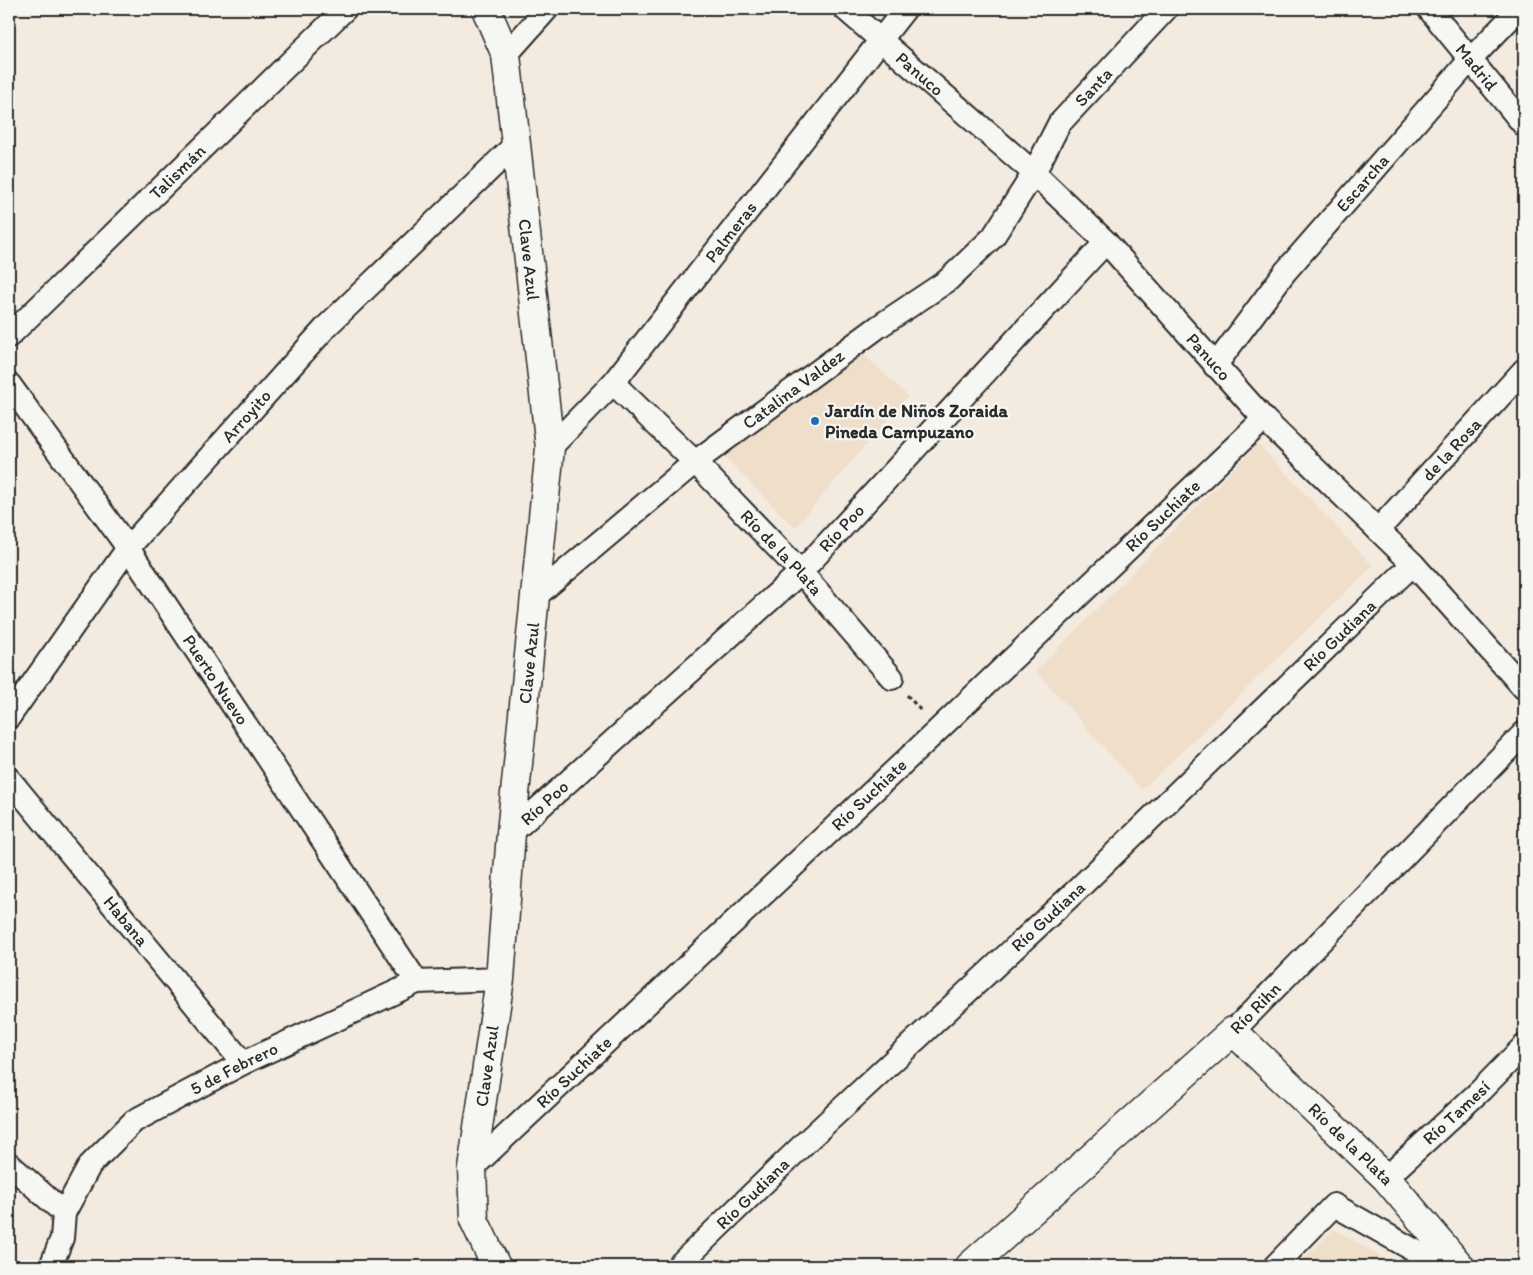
<svg xmlns="http://www.w3.org/2000/svg" width="1533" height="1275" viewBox="0 0 1533 1275" font-family="Itim,sans-serif">
<style>
.built{fill:#efdeca}
.lines{fill:none;stroke-linecap:round;stroke-linejoin:round}
.minor-casing{stroke:#2b2b2b;stroke-width:26}
.secondary-casing{stroke:#2b2b2b;stroke-width:31}
.path{stroke:#2b2b2b;stroke-width:3;stroke-dasharray:4 4;stroke-linecap:butt}
.minor{stroke:#f6f6f2;stroke-width:22}
.secondary{stroke:#f6f6f2;stroke-width:28}
.poi-dot{fill:#1f6fb2;stroke:#f6f6f2;stroke-width:2}
.labels{text-anchor:middle;stroke-width:4.5;stroke-linejoin:round;paint-order:stroke}
.street-label{font-size:18px;fill:#2b2b2b;stroke:#f6f6f2}
.poi-label{font-size:18px;font-weight:bold;fill:#2b2b2b;stroke:#f6f6f2;text-anchor:start}
</style>
<rect width="100%" height="100%" fill="#f3ebe0"/>
<filter id="ink" filterUnits="userSpaceOnUse"><feTurbulence type="fractalNoise" baseFrequency=".02" numOctaves="2"/><feDisplacementMap in="SourceGraphic" scale="10" xChannelSelector="R" yChannelSelector="G"/><feConvolveMatrix kernelMatrix="1 2 1 2 8 2 1 2 1" color-interpolation-filters="sRGB"/></filter>
<g filter="url(#ink)">
<path class="built" d="M 845,337 L 908,396 L 795,528 L 714,446 Z
M 1258,444 L 1373,566 L 1142,790 L 1036,671 Z
M 1334,1229 L 1397,1266 L 1296,1266 Z"/>
<g class="lines">
<defs>
<g id="minor">
<path id="s1" d="M 845,9 L 1034,173 L 1106,242 L 1264,419 L 1413,564 L 1524,688"/>
<path id="s2" d="M 1429,9 L 1524,125"/>
<path d="M 506,55 L 547,9"/>
<path id="s3" d="M 9,336 L 345,9"/>
<path id="s4" d="M 1215,366 L 1285,272 L 1470,60 L 1519,9"/>
<path id="s5" d="M 613,383 L 695,462 L 801,572 L 892,678"/>
<path id="s6" d="M 9,384 L 128,548 L 417,982"/>
<path id="s7" d="M 550,448 L 613,383 L 905,9"/>
<path id="s8" d="M 1378,530 L 1524,370"/>
<path id="s9" d="M 537,595 L 695,462 L 878,327 L 947,281 L 993,237 L 1034,173 L 1059,124 L 1166,9"/>
<path id="s10" d="M 9,717 L 128,548 L 328,325 L 517,143"/>
<path id="s11" d="M 9,779 L 243,1063"/>
<path id="s12" d="M 511,833 L 801,572 L 1106,242"/>
<path id="s13" d="M 1233,1031 L 1524,733"/>
<path d="M 9,1164 L 64,1213"/>
<path id="s14" d="M 472,1168 L 938,730 L 1264,419"/>
<path id="s15" d="M 1386,1178 L 1481,1090 L 1524,1046"/>
<path id="s16" d="M 51,1266 L 62,1238 L 64,1213 L 90,1165 L 134,1121 L 243,1063 L 417,982 L 500,979"/>
<path id="s17" d="M 678,1266 L 809,1139 L 1079,888 L 1413,564"/>
<path d="M 1275,1266 L 1334,1205 L 1442,1266"/>
</g>
<g id="secondary">
<path id="s18" d="M 486,9 L 506,55 L 550,448 L 511,833 L 500,979 L 472,1168 L 474,1220 L 496,1266"/>
<path id="s19" d="M 970,1266 L 1233,1031 L 1386,1178 L 1460,1266"/>
</g>
</defs>
<use href="#minor" class="minor-casing"/>
<use href="#secondary" class="secondary-casing"/>
<path class="path" d="M 907,695 L 921,711"/>
<use href="#minor" class="minor"/>
<use href="#secondary" class="secondary"/>
</g>
</g>
<circle class="poi-dot" cx="815" cy="421" r="5"/>
<g class="labels">
<g class="street-label">
<text dy="6" stroke="none"><textPath href="#s2" startOffset="75">Madrid</textPath></text>
<text dy="6" stroke="none"><textPath href="#s1" startOffset="99">Panuco</textPath></text>
<text dy="6" stroke="none"><textPath href="#s9" startOffset="762">Santa</textPath></text>
<text dy="6" stroke="none"><textPath href="#s3" startOffset="235">Talismán</textPath></text>
<text dy="6" stroke="none"><textPath href="#s4" startOffset="235">Escarcha</textPath></text>
<text dy="6" stroke="none"><textPath href="#s7" startOffset="282">Palmeras</textPath></text>
<text dy="6" stroke="none"><textPath href="#s18" startOffset="256">Clave Azul</textPath></text>
<text dy="6" stroke="none"><textPath href="#s1" startOffset="504">Panuco</textPath></text>
<text dy="6" stroke="none"><textPath href="#s9" startOffset="329">Catalina Valdez</textPath></text>
<text dy="6" stroke="none"><textPath href="#s10" startOffset="384">Arroyito</textPath></text>
<text dy="6" stroke="none"><textPath href="#s8" startOffset="109">de la Rosa</textPath></text>
<text dy="6" stroke="none"><textPath href="#s14" startOffset="950">Río Suchiate</textPath></text>
<text dy="6" stroke="none"><textPath href="#s12" startOffset="450">Río Poo</textPath></text>
<text dy="6" stroke="none"><textPath href="#s5" startOffset="239">Río de la Plata</textPath></text>
<text dy="6" stroke="none"><textPath href="#s17" startOffset="914">Río Gudiana</textPath></text>
<text transform="translate(529 663) rotate(-84)" y="6">Clave Azul</text>
<text dy="6" stroke="none"><textPath href="#s6" startOffset="361">Puerto Nuevo</textPath></text>
<text dy="6" stroke="none"><textPath href="#s14" startOffset="545">Río Suchiate</textPath></text>
<text dy="6" stroke="none"><textPath href="#s12" startOffset="45">Río Poo</textPath></text>
<text dy="6" stroke="none"><textPath href="#s17" startOffset="509">Río Gudiana</textPath></text>
<text dy="6" stroke="none"><textPath href="#s11" startOffset="184">Habana</textPath></text>
<text dy="6" stroke="none"><textPath href="#s13" startOffset="32">Río Rihn</textPath></text>
<text transform="translate(487 1066) rotate(-82)" y="6">Clave Azul</text>
<text dy="6" stroke="none"><textPath href="#s16" startOffset="285">5 de Febrero</textPath></text>
<text dy="6" stroke="none"><textPath href="#s14" startOffset="140">Río Suchiate</textPath></text>
<text dy="6" stroke="none"><textPath href="#s15" startOffset="96">Río Tamesí</textPath></text>
<text dy="6" stroke="none"><textPath href="#s19" startOffset="516">Río de la Plata</textPath></text>
<text dy="6" stroke="none"><textPath href="#s17" startOffset="104">Río Gudiana</textPath></text>
</g>
<g class="poi-label">
<text x="825" y="417">Jardín de Niños Zoraida<tspan x="825" dy="21">Pineda Campuzano</tspan></text>
</g>
</g>
<rect width="1533" height="1275" fill="none" stroke="#f6f6f2" stroke-width="30"/>
<rect x="15" y="15" width="1503" height="1245" fill="none" stroke="#2b2b2b" stroke-width="2" filter="url(#ink)"/>
</svg>
